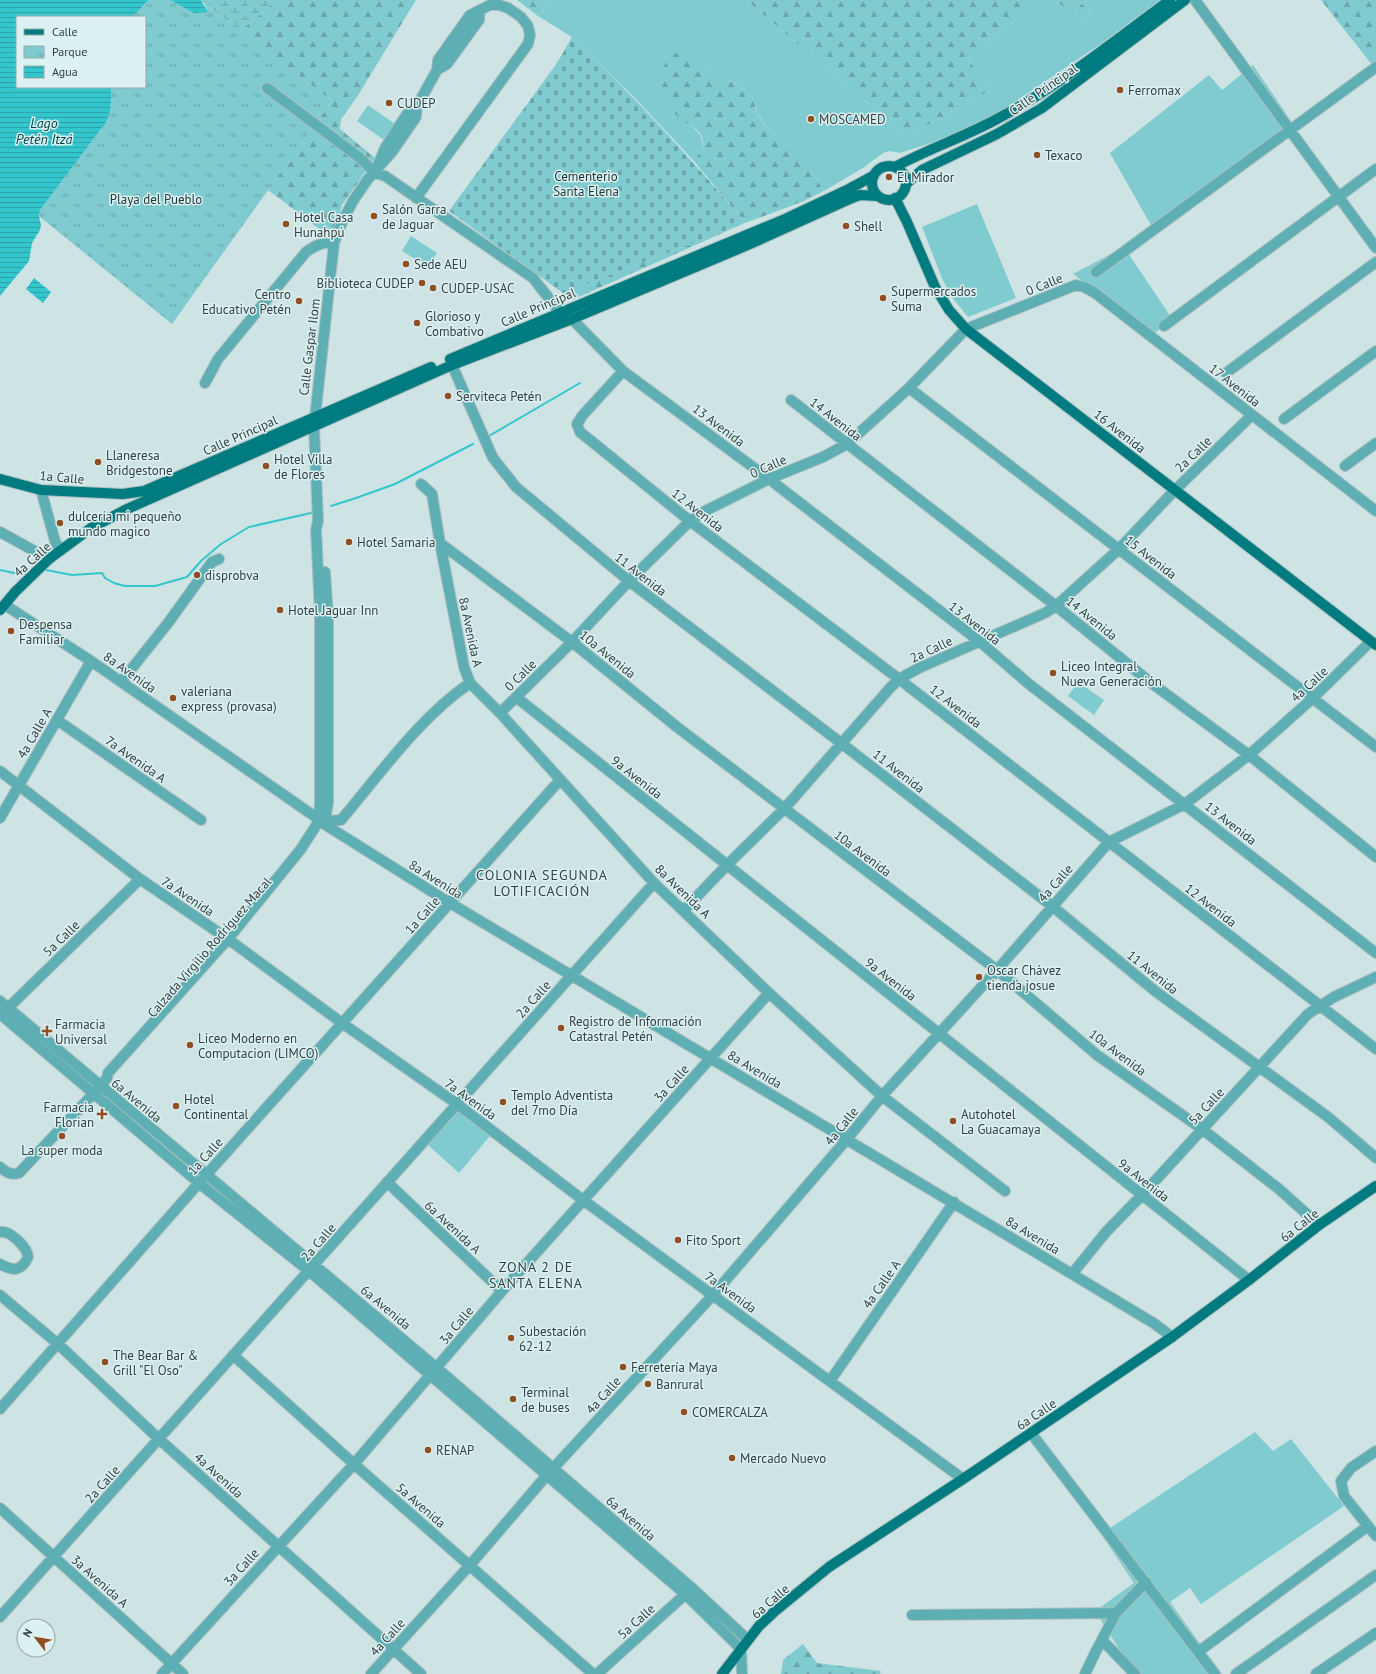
<svg xmlns="http://www.w3.org/2000/svg" width="1376" height="1674" viewBox="0 0 1376 1674" font-family="'PT Sans',sans-serif">
<style>
.grass{fill:#80cbcf}
.forest{fill:url(#forest-firs)}
.wetland{fill:url(#wetland-marsh)}
.cemetery{fill:url(#cemetery-stones)}
.park{fill:url(#park-tufts)}
.water{fill:url(#water-rules)}
.lines{fill:none;stroke-linecap:round;stroke-linejoin:round}
.stream{stroke:#34c6cd;stroke-width:2}
.minor-casing{stroke:#adbfc0;stroke-width:12}
.major-casing{stroke:#adbfc0;stroke-width:12}
.minor{stroke:#5eafb3;stroke-width:10}
.major{stroke:#007b80;stroke-width:10}
.poi-dot{fill:#924d22;stroke:#dbf1f2;stroke-width:1.5}
.labels{text-anchor:middle;stroke-width:3;stroke-linejoin:round;paint-order:stroke}
.street-label{font-size:13px;fill:#363e3f;stroke:#dbf1f2}
.poi-label{font-size:13px;fill:#363e3f;stroke:#dbf1f2;text-anchor:start}
.park-label{font-size:13px;fill:#1e3637;stroke:#dbf1f2}
.water-label{font-size:14px;font-style:italic;fill:#044548;stroke:#dbf1f2}
.neighbourhood-label{font-size:14px;letter-spacing:1px;fill:#363e3f;stroke:#dbf1f2}
</style>
<defs>
<pattern id="forest-firs" width="22" height="20" patternUnits="userSpaceOnUse"><rect width="22" height="20" fill="#80cbcf"/><path d="M5 1l3.5 6h-7zM16 11l3.5 6h-7z" fill="#6aa6a9"/></pattern>
<pattern id="wetland-marsh" width="20" height="14" patternUnits="userSpaceOnUse"><rect width="20" height="14" fill="#80cbcf"/><path d="M1 5h8M5 5V1M11 12h8M15 12V8" fill="none" stroke="#6aa6a9"/></pattern>
<pattern id="cemetery-stones" width="16" height="16" patternUnits="userSpaceOnUse"><rect width="16" height="16" fill="#80cbcf"/><path d="M2 7V4a2 2 0 0 1 4 0v3zM10 15v-3a2 2 0 0 1 4 0v3z" fill="#6aa6a9"/></pattern>
<pattern id="park-tufts" width="24" height="20" patternUnits="userSpaceOnUse"><rect width="24" height="20" fill="#80cbcf"/><path d="M3 7l-1-3M5 7V3M7 7l1-3M15 17l-1-3M17 17v-4M19 17l1-3" fill="none" stroke="#6aa6a9"/></pattern>
<pattern id="water-rules" width="6" height="5" patternUnits="userSpaceOnUse"><rect width="6" height="5" fill="#34c6cd"/><path d="M0 2.5h6" fill="none" stroke="#2da2a8"/></pattern>
</defs>
<rect width="100%" height="100%" fill="#cee4e4"/>
<path class="grass" d="M 553,0 L 746,0 L 897,128 L 906,133 L 917,131 L 993,89 L 968,60 L 1038,0 L 1053,0 L 1085,21 L 1091,12 L 1078,0 L 1160,0 L 1102,43 L 1003,110 L 975,125 L 943,139 L 900,153 L 890,151 L 883,153 L 863,168 L 824,191 L 802,156 L 784,141 L 770,131 L 758,115 L 753,99 L 740,85 L 718,77 L 697,61 L 677,116 C 691,126 704,131 703,150 L 693,160 L 633,96 L 572,37 L 538,16 Z
M 1253,65 L 1293,124 L 1152,227 L 1110,153 L 1209,75 L 1222,90 Z
M 368,105 L 395,124 L 384,140 L 357,121 Z
M 977,204 L 1016,298 L 968,317 L 950,295 L 941,276 L 922,227 Z
M 411,236 L 437,253 L 428,267 L 402,251 Z
M 1124,247 L 1173,320 L 1153,334 L 1073,274 Z
M 1078,682 L 1104,700 L 1094,715 L 1068,696 Z
M 456,1112 L 460,1113 L 490,1136 L 459,1173 L 427,1144 Z
M 1255,1432 L 1273,1451 L 1291,1439 L 1344,1506 L 1201,1604 L 1190,1588 L 1170,1602 L 1222,1674 L 1135,1674 L 1095,1611 L 1134,1583 L 1101,1534 Z"/>
<path class="forest" d="M 277,0 L 416,0 L 357,97 L 341,119 L 340,129 L 375,158 L 342,205 L 335,230 L 325,233 L 268,190 L 332,101 L 240,31 Z
M 517,0 L 553,0 L 538,16 Z
M 746,0 L 1038,0 L 968,60 L 993,89 L 917,131 L 906,133 L 897,128 Z
M 1053,0 L 1078,0 L 1091,12 L 1085,21 Z
M 1321,0 L 1376,0 L 1376,63 L 1373,66 Z
M 681,52 L 697,61 L 718,77 L 740,85 L 753,99 L 758,116 L 770,131 L 784,141 L 802,156 L 824,191 L 802,202 L 745,223 L 572,300 L 563,293 L 745,223 L 693,160 L 703,150 C 704,142 703,136 697,130 C 691,124 682,122 677,116 C 663,101 654,73 670,57 C 672,54 678,53 681,52 Z
M 803,1644 L 817,1663 L 881,1671 L 880,1674 L 781,1674 L 783,1660 Z"/>
<path class="wetland" d="M 201,0 L 277,0 L 240,31 Z"/>
<path class="cemetery" d="M 572,37 C 634,96 691,158 745,223 L 563,293 L 449,211 L 557,63 Z"/>
<path class="park" d="M 149,0 L 170,0 L 180,5 L 208,12 L 204,3 L 332,101 L 172,324 L 39,216 L 40,210 L 111,106 L 111,87 L 145,87 L 145,17 L 128,17 C 139,14 140,7 149,0 Z"/>
<path class="water" d="M 0,0 L 149,0 C 140,7 139,14 128,17 L 17,17 L 17,87 L 111,87 C 111,99 112,111 106,122 L 40,210 L 39,216 L 41,225 L 40,230 L 32,243 L 29,261 L 0,296 Z
M 170,0 L 201,0 L 208,12 L 194,13 Z
M 34,278 L 51,292 L 43,303 L 26,289 Z"/>
<g class="lines">
<path class="stream" d="M 489,436 L 580,383
M 331,506 L 356,498 L 395,484 L 473,444
M 0,570 L 14,573 L 25,573
M 46,570 L 72,575 L 102,573 L 105,578 L 114,583 L 125,586 L 155,586 L 187,577 L 201,561 L 221,544 L 249,527 L 311,513"/>
<defs>
<path id="minor" d="M 1195,0 L 1376,248
M 437,70 L 447,64 L 479,20 L 480,10
M 267,88 L 360,158 L 375,173 L 385,176 L 533,278 L 555,306 L 572,319 L 623,371 L 769,479 L 979,641 L 1029,684 L 1376,953
M 378,165 L 385,148 L 407,114 L 417,106 L 437,70 L 438,60 L 470,15 L 490,5 L 499,5 L 508,8 L 521,17 L 528,26 L 530,35 L 528,44 L 416,198
M 1096,272 L 1376,67
M 1164,326 L 1376,169
M 452,365 L 493,458 L 516,487 L 629,581 L 841,743 L 1052,906 L 1155,991 L 1328,1117 L 1376,1158
M 623,371 L 582,416 L 577,424 L 580,432 L 690,521 L 899,679 L 1376,1049
M 1226,373 L 1376,262
M 205,383 L 218,359 L 306,252 C 316,245 322,242 334,243
M 909,388 L 1376,747
M 791,400 L 1056,606 L 1150,682 L 1249,755 L 1376,857
M 1284,419 L 1376,351
M 1345,466 L 1376,443
M 421,484 L 432,494 L 440,543 L 572,642 L 677,727 L 997,970 L 1097,1055 L 1202,1129 L 1279,1189 L 1319,1225
M 41,490 L 55,541 L 60,550
M 0,532 L 49,559
M 440,543 L 464,667 L 470,683 L 500,713 L 654,883 L 769,993 L 882,1096 L 1005,1191
M 5,605 L 91,661 L 317,818
M 121,682 L 168,623 L 212,562 L 219,559
M 516,697 L 1249,1280
M 500,713 L 572,642 L 629,581 L 690,521 L 705,511 L 769,479 L 823,457 L 847,444 L 909,388 L 966,329 L 1076,285 L 1084,287 L 1095,293 L 1376,511
M 57,720 L 201,820
M 0,771 L 140,879 L 228,939 L 342,1023 L 457,1104 L 583,1200 L 963,1479
M 319,817 L 320,802 L 320,612 L 316,530 L 318,521 L 314,427 L 334,243 L 343,220 L 353,201 L 368,179 L 392,152 L 416,117 L 417,106
M 0,818 L 91,661
M 325,819 L 328,803 L 328,616 L 325,572
M 325,821 L 341,820 C 380,774 420,717 470,683
M 324,824 L 450,903 L 1072,1274 L 1155,1324 L 1172,1337
M 684,910 L 727,865 L 784,809 L 890,688 L 899,679 L 919,668 L 1045,613 L 1056,606 L 1119,549 L 1175,490 L 1252,415
M 0,1001 L 437,1368 L 692,1588 L 748,1640
M 4,1012 L 140,879
M 0,1014 L 199,1183 L 309,1271 L 685,1594 L 741,1649 L 742,1674
M 0,1167 C 7,1173 11,1175 19,1173 L 94,1093 L 107,1078 L 108,1073 L 228,939 L 301,849 L 317,824
M 387,1182 L 502,1291
M 0,1232 C 10,1230 28,1248 28,1257 C 21,1272 13,1271 0,1264
M 1072,1274 L 1106,1232 L 1142,1195 L 1308,1014 L 1334,997 L 1376,977
M 0,1295 L 58,1344 L 159,1439 L 421,1674
M 233,1355 L 354,1464 L 593,1674
M 830,1381 L 954,1202
M 0,1409 L 199,1183 L 560,780
M 1031,1433 L 1215,1674
M 1376,1451 L 1351,1468 L 1341,1481 L 1344,1496 L 1376,1536
M 0,1508 L 183,1674
M 912,1615 L 1116,1613
M 0,1617 L 654,883
M 1102,1640 L 1135,1674
M 1198,1652 L 1368,1526
M 162,1674 L 354,1464 L 502,1291 L 769,993
M 371,1674 L 470,1565 L 547,1475 L 713,1295 L 847,1139 L 882,1096 L 997,970 L 1109,842 L 1185,804 L 1249,755 L 1313,698 L 1371,641
M 597,1674 L 690,1590
M 1085,1674 L 1095,1653 L 1116,1613 L 1146,1582
M 1236,1674 L 1376,1575
M 1316,1674 L 1376,1633"/>
<path id="major" d="M872 183a17 17 0 1 1 34 0a17 17 0 1 1-34 0Z
M 895,167 C 928,149 964,137 997,119 C 1059,86 1114,41 1170,0
M 906,184 L 922,170 L 997,134 L 1042,108 L 1185,0
M 895,198 L 907,222 L 935,287 L 949,310 L 966,329 L 1376,645
M 450,359 L 785,219 L 849,189 L 873,176
M 0,479 L 41,490 L 123,494 L 144,491 L 431,367
M 0,610 L 15,592 L 49,559 L 91,528 L 127,509 L 452,365 L 572,319 L 750,244 L 852,198 L 860,195 L 878,196
M 722,1674 L 759,1626 L 774,1612 L 829,1567 L 963,1479 L 1172,1337 L 1249,1280 L 1319,1225 L 1376,1186"/>
</defs>
<use href="#minor" class="minor-casing"/>
<use href="#major" class="major-casing"/>
<use href="#minor" class="minor"/>
<use href="#major" class="major"/>
</g>
<g class="poi-dot">
<circle cx="1120" cy="90" r="4"/>
<circle cx="389" cy="103" r="4"/>
<circle cx="811" cy="119" r="4"/>
<circle cx="1037" cy="155" r="4"/>
<circle cx="889" cy="177" r="4"/>
<circle cx="374" cy="216" r="4"/>
<circle cx="286" cy="224" r="4"/>
<circle cx="846" cy="226" r="4"/>
<circle cx="406" cy="264" r="4"/>
<circle cx="422" cy="283" r="4"/>
<circle cx="433" cy="288" r="4"/>
<circle cx="883" cy="298" r="4"/>
<circle cx="299" cy="301" r="4"/>
<circle cx="417" cy="323" r="4"/>
<circle cx="448" cy="396" r="4"/>
<circle cx="98" cy="462" r="4"/>
<circle cx="266" cy="466" r="4"/>
<circle cx="60" cy="523" r="4"/>
<circle cx="349" cy="542" r="4"/>
<circle cx="197" cy="575" r="4"/>
<circle cx="280" cy="610" r="4"/>
<circle cx="11" cy="631" r="4"/>
<circle cx="1053" cy="673" r="4"/>
<circle cx="173" cy="698" r="4"/>
<circle cx="979" cy="977" r="4"/>
<circle cx="561" cy="1028" r="4"/>
<path d="M45 1025h4v4h4v4h-4v4h-4v-4h-4v-4h4z"/>
<circle cx="190" cy="1045" r="4"/>
<circle cx="503" cy="1102" r="4"/>
<circle cx="176" cy="1106" r="4"/>
<path d="M100 1108h4v4h4v4h-4v4h-4v-4h-4v-4h4z"/>
<circle cx="953" cy="1121" r="4"/>
<circle cx="62" cy="1136" r="4"/>
<circle cx="678" cy="1240" r="4"/>
<circle cx="511" cy="1338" r="4"/>
<circle cx="105" cy="1362" r="4"/>
<circle cx="623" cy="1367" r="4"/>
<circle cx="648" cy="1384" r="4"/>
<circle cx="513" cy="1399" r="4"/>
<circle cx="684" cy="1412" r="4"/>
<circle cx="428" cy="1450" r="4"/>
<circle cx="732" cy="1458" r="4"/>
</g>
<g class="labels">
<g class="street-label">
<text transform="translate(1043 89) rotate(-35)" y="5">Calle Principal</text>
<text transform="translate(1044 284) rotate(-22)" y="5">0 Calle</text>
<text transform="translate(538 307) rotate(-23)" y="5">Calle Principal</text>
<text transform="translate(309 347) rotate(-83)" y="5">Calle Gaspar Ilom</text>
<text transform="translate(1235 385) rotate(38)" y="5">17 Avenida</text>
<text transform="translate(836 419) rotate(38)" y="5">14 Avenida</text>
<text transform="translate(719 425) rotate(37)" y="5">13 Avenida</text>
<text transform="translate(1120 431) rotate(38)" y="5">16 Avenida</text>
<text transform="translate(240 435) rotate(-24)" y="5">Calle Principal</text>
<text transform="translate(1193 454) rotate(-44)" y="5">2a Calle</text>
<text transform="translate(768 466) rotate(-24)" y="5">0 Calle</text>
<text transform="translate(62 477) rotate(5)" y="5">1a Calle</text>
<text transform="translate(698 510) rotate(38)" y="5">12 Avenida</text>
<text transform="translate(1151 557) rotate(38)" y="5">15 Avenida</text>
<text transform="translate(32 559) rotate(-42)" y="5">4a Calle</text>
<text transform="translate(641 574) rotate(38)" y="5">11 Avenida</text>
<text transform="translate(1092 618) rotate(39)" y="5">14 Avenida</text>
<text transform="translate(975 623) rotate(38)" y="5">13 Avenida</text>
<text transform="translate(471 632) rotate(78)" y="5">8a Avenida A</text>
<text transform="translate(931 649) rotate(-25)" y="5">2a Calle</text>
<text transform="translate(608 654) rotate(39)" y="5">10a Avenida</text>
<text transform="translate(130 672) rotate(35)" y="5">8a Avenida</text>
<text transform="translate(520 675) rotate(-45)" y="5">0 Calle</text>
<text transform="translate(1309 684) rotate(-43)" y="5">4a Calle</text>
<text transform="translate(956 706) rotate(38)" y="5">12 Avenida</text>
<text transform="translate(34 733) rotate(-60)" y="5">4a Calle A</text>
<text transform="translate(136 759) rotate(35)" y="5">7a Avenida A</text>
<text transform="translate(899 771) rotate(38)" y="5">11 Avenida</text>
<text transform="translate(637 777) rotate(38)" y="5">9a Avenida</text>
<text transform="translate(1231 823) rotate(38)" y="5">13 Avenida</text>
<text transform="translate(863 853) rotate(37)" y="5">10a Avenida</text>
<text transform="translate(436 879) rotate(32)" y="5">8a Avenida</text>
<text transform="translate(1055 883) rotate(-49)" y="5">4a Calle</text>
<text transform="translate(683 891) rotate(44)" y="5">8a Avenida A</text>
<text transform="translate(188 896) rotate(34)" y="5">7a Avenida</text>
<text transform="translate(1211 905) rotate(38)" y="5">12 Avenida</text>
<text transform="translate(422 915) rotate(-48)" y="5">1a Calle</text>
<text transform="translate(61 938) rotate(-44)" y="5">5a Calle</text>
<text transform="translate(209 947) rotate(-49)" y="5">Calzada Virgilio Rodríguez Macal</text>
<text transform="translate(1153 972) rotate(39)" y="5">11 Avenida</text>
<text transform="translate(891 979) rotate(38)" y="5">9a Avenida</text>
<text transform="translate(533 999) rotate(-48)" y="5">2a Calle</text>
<text transform="translate(1118 1052) rotate(37)" y="5">10a Avenida</text>
<text transform="translate(755 1069) rotate(31)" y="5">8a Avenida</text>
<text transform="translate(671 1083) rotate(-48)" y="5">3a Calle</text>
<text transform="translate(471 1099) rotate(36)" y="5">7a Avenida</text>
<text transform="translate(137 1100) rotate(40)" y="5">6a Avenida</text>
<text transform="translate(1206 1106) rotate(-47)" y="5">5a Calle</text>
<text transform="translate(841 1126) rotate(-51)" y="5">4a Calle</text>
<text transform="translate(205 1156) rotate(-48)" y="5">1a Calle</text>
<text transform="translate(1144 1180) rotate(38)" y="5">9a Avenida</text>
<text transform="translate(1299 1225) rotate(-38)" y="5">6a Calle</text>
<text transform="translate(453 1227) rotate(43)" y="5">6a Avenida A</text>
<text transform="translate(1033 1235) rotate(31)" y="5">8a Avenida</text>
<text transform="translate(318 1242) rotate(-49)" y="5">2a Calle</text>
<text transform="translate(881 1284) rotate(-55)" y="5">4a Calle A</text>
<text transform="translate(731 1292) rotate(36)" y="5">7a Avenida</text>
<text transform="translate(386 1307) rotate(40)" y="5">6a Avenida</text>
<text transform="translate(456 1325) rotate(-50)" y="5">3a Calle</text>
<text transform="translate(603 1395) rotate(-48)" y="5">4a Calle</text>
<text transform="translate(1036 1414) rotate(-34)" y="5">6a Calle</text>
<text transform="translate(219 1475) rotate(42)" y="5">4a Avenida</text>
<text transform="translate(102 1484) rotate(-48)" y="5">2a Calle</text>
<text transform="translate(421 1505) rotate(41)" y="5">5a Avenida</text>
<text transform="translate(631 1518) rotate(41)" y="5">6a Avenida</text>
<text transform="translate(241 1567) rotate(-48)" y="5">3a Calle</text>
<text transform="translate(100 1581) rotate(42)" y="5">3a Avenida A</text>
<text transform="translate(770 1601) rotate(-41)" y="5">6a Calle</text>
<text transform="translate(636 1621) rotate(-42)" y="5">5a Calle</text>
<text transform="translate(387 1637) rotate(-48)" y="5">4a Calle</text>
</g>
<g class="poi-label">
<text x="1128" y="95">Ferromax</text>
<text x="397" y="108">CUDEP</text>
<text x="819" y="124">MOSCAMED</text>
<text x="1045" y="160">Texaco</text>
<text x="897" y="182">El Mirador</text>
<text x="382" y="214">Salón Garra<tspan x="382" dy="15">de Jaguar</tspan></text>
<text x="294" y="222">Hotel Casa<tspan x="294" dy="15">Hunahpú</tspan></text>
<text x="854" y="231">Shell</text>
<text x="414" y="269">Sede AEU</text>
<text x="414" y="288" text-anchor="end">Biblioteca CUDEP</text>
<text x="441" y="293">CUDEP-USAC</text>
<text x="891" y="296">Supermercados<tspan x="891" dy="15">Suma</tspan></text>
<text x="291" y="299" text-anchor="end">Centro<tspan x="291" dy="15">Educativo Petén</tspan></text>
<text x="425" y="321">Glorioso y<tspan x="425" dy="15">Combativo</tspan></text>
<text x="456" y="401">Serviteca Petén</text>
<text x="106" y="460">Llaneresa<tspan x="106" dy="15">Bridgestone</tspan></text>
<text x="274" y="464">Hotel Villa<tspan x="274" dy="15">de Flores</tspan></text>
<text x="68" y="521">dulceria mi pequeño<tspan x="68" dy="15">mundo magico</tspan></text>
<text x="357" y="547">Hotel Samaria</text>
<text x="205" y="580">disprobva</text>
<text x="288" y="615">Hotel Jaguar Inn</text>
<text x="19" y="629">Despensa<tspan x="19" dy="15">Familiar</tspan></text>
<text x="1061" y="671">Liceo Integral<tspan x="1061" dy="15">Nueva Generación</tspan></text>
<text x="181" y="696">valeriana<tspan x="181" dy="15">express (provasa)</tspan></text>
<text x="987" y="975">Oscar Chávez<tspan x="987" dy="15">tienda josue</tspan></text>
<text x="569" y="1026">Registro de Información<tspan x="569" dy="15">Catastral Petén</tspan></text>
<text x="55" y="1029">Farmacia<tspan x="55" dy="15">Universal</tspan></text>
<text x="198" y="1043">Liceo Moderno en<tspan x="198" dy="15">Computacion (LIMCO)</tspan></text>
<text x="511" y="1100">Templo Adventista<tspan x="511" dy="15">del 7mo Día</tspan></text>
<text x="184" y="1104">Hotel<tspan x="184" dy="15">Continental</tspan></text>
<text x="94" y="1112" text-anchor="end">Farmacia<tspan x="94" dy="15">Florian</tspan></text>
<text x="961" y="1119">Autohotel<tspan x="961" dy="15">La Guacamaya</tspan></text>
<text x="62" y="1155" text-anchor="middle">La super moda</text>
<text x="686" y="1245">Fito Sport</text>
<text x="519" y="1336">Subestación<tspan x="519" dy="15">62-12</tspan></text>
<text x="113" y="1360">The Bear Bar &amp;<tspan x="113" dy="15">Grill "El Oso"</tspan></text>
<text x="631" y="1372">Ferretería Maya</text>
<text x="656" y="1389">Banrural</text>
<text x="521" y="1397">Terminal<tspan x="521" dy="15">de buses</tspan></text>
<text x="692" y="1417">COMERCALZA</text>
<text x="436" y="1455">RENAP</text>
<text x="740" y="1463">Mercado Nuevo</text>
</g>
<g class="park-label">
<text x="586" y="181">Cementerio<tspan x="586" dy="15">Santa Elena</tspan></text>
<text x="156" y="204">Playa del Pueblo</text>
</g>
<g class="water-label">
<text x="44" y="128">Lago<tspan x="44" dy="16">Petén Itzá</tspan></text>
</g>
<g class="neighbourhood-label">
<text x="542" y="880">COLONIA SEGUNDA<tspan x="542" dy="16">LOTIFICACIÓN</tspan></text>
<text x="536" y="1272">ZONA 2 DE<tspan x="536" dy="16">SANTA ELENA</tspan></text>
</g>
</g>
<rect x="16" y="16" width="130" height="72" fill="#dbf1f2" stroke="#99a9aa"/>
<rect x="24" y="29" width="20" height="6" fill="#007b80" stroke="#99a9aa"/>
<text x="52" y="36" font-size="12" fill="#363e3f">Calle</text>
<rect x="24" y="46" width="20" height="12" fill="url(#park-tufts)" stroke="#99a9aa"/>
<text x="52" y="56" font-size="12" fill="#363e3f">Parque</text>
<rect x="24" y="66" width="20" height="12" fill="url(#water-rules)" stroke="#99a9aa"/>
<text x="52" y="76" font-size="12" fill="#363e3f">Agua</text>
<g transform="translate(36 1638) rotate(301)"><circle r="19" fill="#dbf1f2" stroke="#99a9aa"/>
<path d="M0-3L7 15L0 10L-7 15Z" fill="#924d22"/>
<text y="-6" font-size="11" font-weight="bold" text-anchor="middle" fill="#363e3f">N</text>
</g>
</svg>
